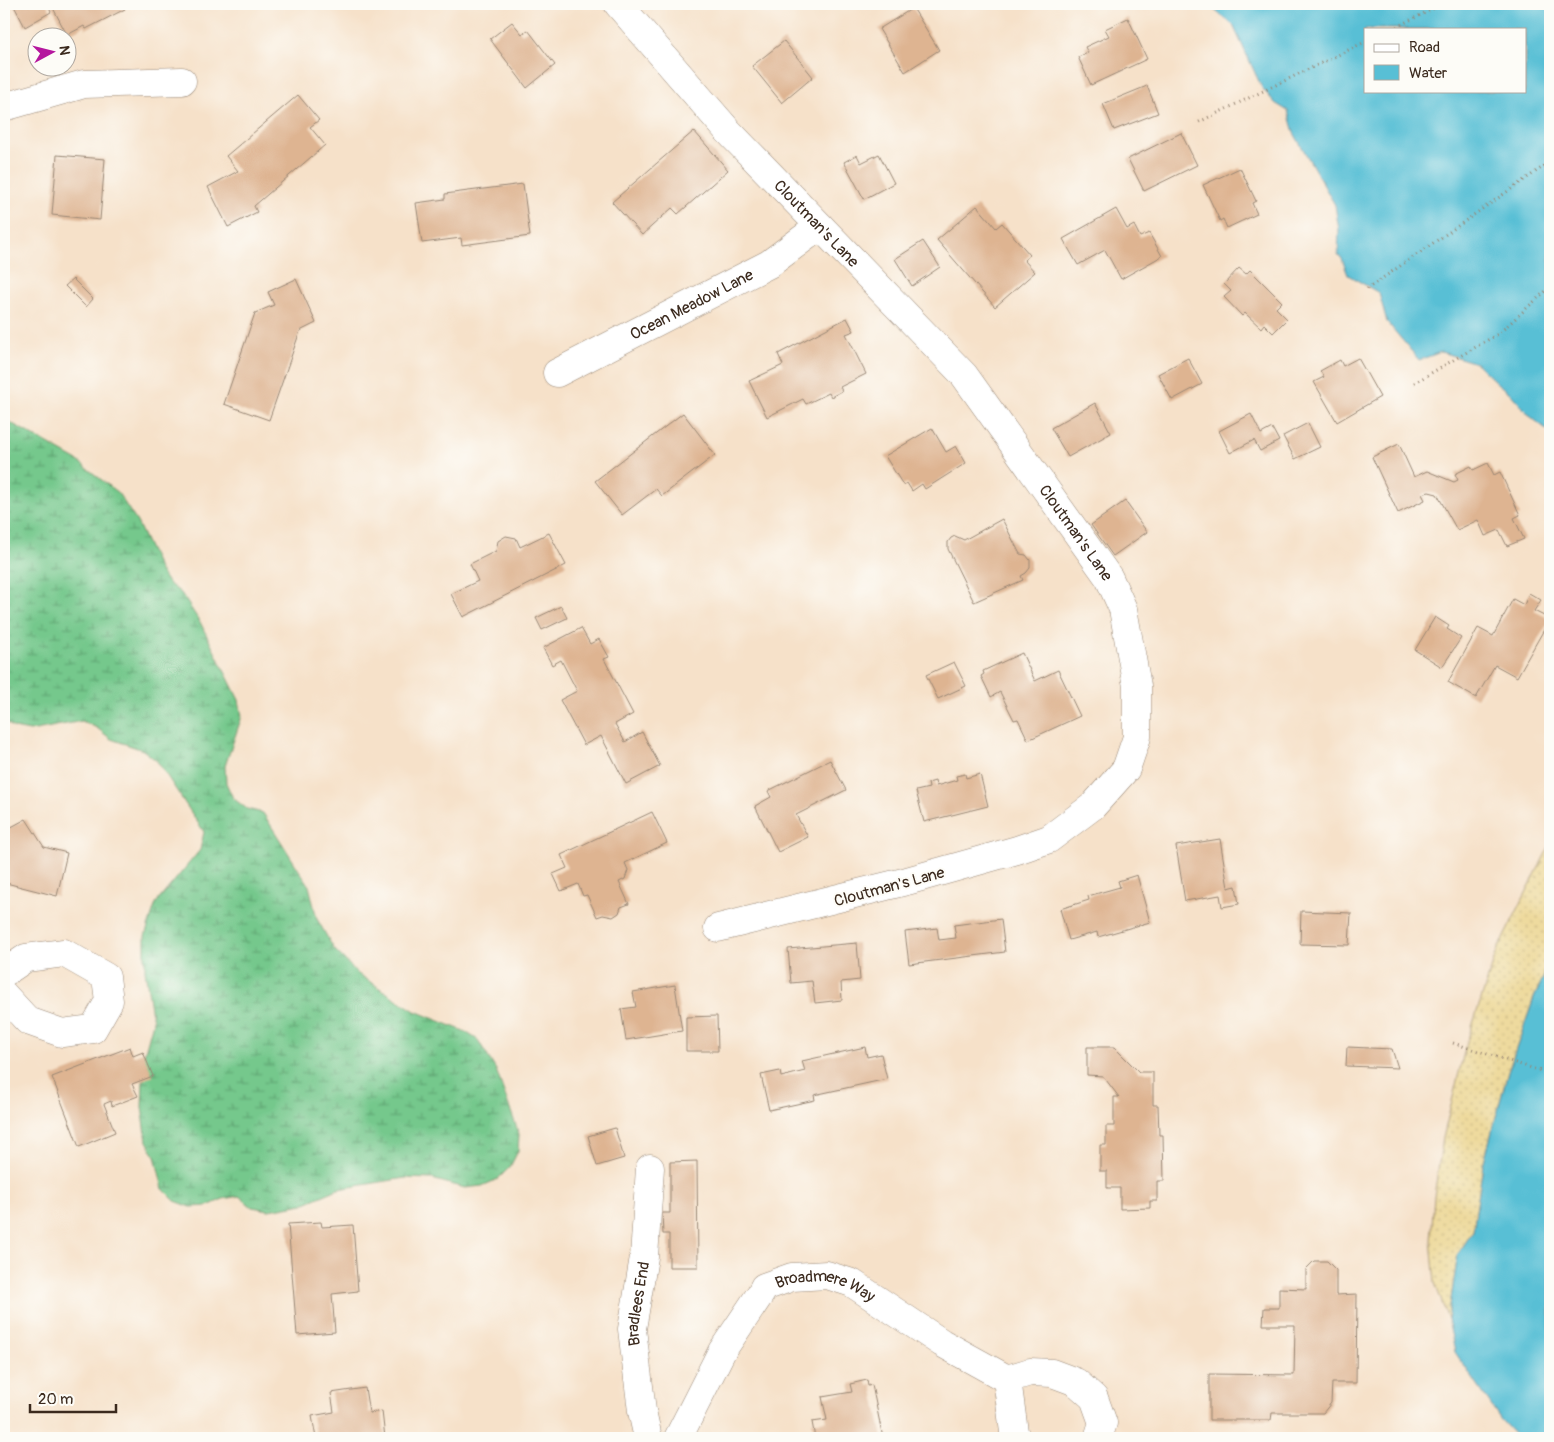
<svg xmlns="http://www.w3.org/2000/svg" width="1554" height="1442" viewBox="0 0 1554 1442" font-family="Pangolin,sans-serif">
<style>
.wetland{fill:url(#wetland-marsh);stroke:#587955}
.sand{fill:url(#sand-dots);stroke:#94825e}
.water{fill:#58bfd5;stroke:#4a747a;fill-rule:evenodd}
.building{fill:#deb491}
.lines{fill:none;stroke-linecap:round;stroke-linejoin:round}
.minor-casing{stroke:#988674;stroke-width:29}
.path{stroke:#988674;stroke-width:3;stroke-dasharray:1 4;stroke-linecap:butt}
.minor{stroke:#fff;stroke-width:28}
.labels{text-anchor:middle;stroke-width:4;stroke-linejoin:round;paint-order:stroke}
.street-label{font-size:16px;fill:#3b2a1e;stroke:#fdfcf7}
</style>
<defs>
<pattern id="wetland-marsh" width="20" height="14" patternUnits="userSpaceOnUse" patternTransform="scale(1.25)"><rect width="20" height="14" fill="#74c88c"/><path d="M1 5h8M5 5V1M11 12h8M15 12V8" fill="none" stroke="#60a372"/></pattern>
<pattern id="sand-dots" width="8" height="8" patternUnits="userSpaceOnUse" patternTransform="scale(1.25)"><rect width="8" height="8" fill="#eeda9e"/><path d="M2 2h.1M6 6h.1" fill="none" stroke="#cdbb88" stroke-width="1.8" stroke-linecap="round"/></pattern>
</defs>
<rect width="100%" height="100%" fill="#fdfcf7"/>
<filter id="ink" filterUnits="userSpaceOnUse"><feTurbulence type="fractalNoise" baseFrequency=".02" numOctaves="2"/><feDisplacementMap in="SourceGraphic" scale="10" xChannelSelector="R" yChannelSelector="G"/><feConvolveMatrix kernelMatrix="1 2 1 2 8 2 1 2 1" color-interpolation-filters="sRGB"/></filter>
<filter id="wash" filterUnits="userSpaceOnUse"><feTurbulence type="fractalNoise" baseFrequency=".0096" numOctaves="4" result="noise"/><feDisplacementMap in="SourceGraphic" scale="20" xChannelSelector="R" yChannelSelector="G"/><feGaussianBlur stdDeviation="1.12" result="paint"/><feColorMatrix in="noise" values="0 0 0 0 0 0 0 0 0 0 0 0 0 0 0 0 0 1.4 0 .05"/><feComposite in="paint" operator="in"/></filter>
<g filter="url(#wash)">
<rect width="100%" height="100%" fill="#f6e1c9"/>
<path class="wetland" d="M 4,419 L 78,461 L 118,493 L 137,522 L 159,569 L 168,583 L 181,593 L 200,622 L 239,700 L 242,716 L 225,766 L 226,783 L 233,798 L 247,809 L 263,813 L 309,886 L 317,919 L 334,949 L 358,974 L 415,1011 L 464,1031 L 478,1040 L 496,1070 L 519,1134 L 518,1151 L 510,1167 L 498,1179 L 482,1186 L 465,1188 L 432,1179 L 405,1178 L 338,1189 L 303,1204 L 269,1210 L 252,1207 L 239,1196 L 223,1199 L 208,1206 L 191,1207 L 175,1201 L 163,1189 L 155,1156 L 147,1141 L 142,1107 L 144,1055 L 153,1022 L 145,970 L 145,936 L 156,903 L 200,850 L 204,832 L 157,761 L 143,750 L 111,739 L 97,728 L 82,721 L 30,731 L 14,728 L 4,721 Z"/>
<path class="sand" d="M 1550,845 L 1550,963 L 1534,998 L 1508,1072 L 1483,1165 L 1473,1231 L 1458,1254 L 1448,1319 L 1435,1283 L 1431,1241 L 1434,1196 L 1443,1138 L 1465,1048 L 1497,951 Z"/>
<path class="water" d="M 1207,4 L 1550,4 L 1550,432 L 1532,418 L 1510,393 L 1498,384 L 1476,363 L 1441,352 L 1419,360 L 1387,322 L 1379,293 L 1348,275 L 1342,259 L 1338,254 L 1339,230 L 1335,205 L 1294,133 L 1288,111 L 1275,103 L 1262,88 L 1233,25 ZM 1365,29 L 1525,29 L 1525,91 L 1365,91 Z
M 1550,963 L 1550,1438 L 1518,1438 L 1501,1420 L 1455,1352 L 1448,1319 L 1458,1254 L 1473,1231 L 1483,1165 L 1508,1072 L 1534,998 Z"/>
<g id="blocks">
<path class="building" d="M 13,4 L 47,4 L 51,12 L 25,27 Z
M 51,4 L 122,4 L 125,9 L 86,29 L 84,26 L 67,35 Z
M 913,8 L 939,50 L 905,72 L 879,29 Z
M 1128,18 L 1147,59 L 1091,85 L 1078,57 L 1088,53 L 1085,47 L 1109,36 L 1105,29 Z
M 512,22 L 522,34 L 528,30 L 555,65 L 527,88 L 490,39 Z
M 784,41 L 813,77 L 782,103 L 752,66 Z
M 1147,86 L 1158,113 L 1114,130 L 1103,104 Z
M 298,95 L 319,120 L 310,127 L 325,145 L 254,206 L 257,212 L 228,227 L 208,187 L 238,171 L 226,156 Z
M 694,131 L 728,170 L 678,214 L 672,208 L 642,235 L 612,202 Z
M 1181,133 L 1197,165 L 1144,191 L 1128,159 Z
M 879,154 L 894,183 L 864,199 L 844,162 L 857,155 L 861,163 Z
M 57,155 L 105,159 L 100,220 L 52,215 Z
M 1240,168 L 1256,201 L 1252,203 L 1257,214 L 1227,228 L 1223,219 L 1220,221 L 1203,185 Z
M 523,184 L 530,236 L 462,245 L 461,238 L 422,243 L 416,203 L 445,199 L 445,194 Z
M 977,206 L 996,228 L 1002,223 L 1030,255 L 1024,260 L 1035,272 L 995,307 L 937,240 Z
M 1116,209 L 1127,229 L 1134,225 L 1140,237 L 1149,233 L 1162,256 L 1121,279 L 1105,250 L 1078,265 L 1063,239 Z
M 923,241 L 940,267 L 912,286 L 895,259 Z
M 1239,268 L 1246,274 L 1250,270 L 1282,302 L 1276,308 L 1287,319 L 1273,333 L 1264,324 L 1261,328 L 1245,313 L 1242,316 L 1224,297 L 1231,291 L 1224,284 Z
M 73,279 L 93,299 L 86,307 L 65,286 Z
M 296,279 L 316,323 L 300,331 L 269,420 L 224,404 L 255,313 L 274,305 L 268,292 Z
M 847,318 L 854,331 L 846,334 L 866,374 L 840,387 L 842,391 L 831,397 L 829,393 L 806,404 L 803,399 L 767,417 L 749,381 L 783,365 L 778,354 Z
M 1188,358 L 1202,384 L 1172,400 L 1158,374 Z
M 1358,358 L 1380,397 L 1337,422 L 1314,382 L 1324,377 L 1320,371 L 1340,360 L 1343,366 Z
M 1095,403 L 1111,433 L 1068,457 L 1051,428 Z
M 683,413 L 715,455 L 662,496 L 656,489 L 622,515 L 595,481 Z
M 1251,414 L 1261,434 L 1272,428 L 1279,441 L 1260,451 L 1254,440 L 1230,453 L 1219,431 Z
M 1308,423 L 1320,447 L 1295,459 L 1283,436 Z
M 932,428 L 946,452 L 956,446 L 966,463 L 925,489 L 922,484 L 912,491 L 907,483 L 903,485 L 885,456 Z
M 1399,444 L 1414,477 L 1427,471 L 1454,482 L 1458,480 L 1455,474 L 1471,466 L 1473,470 L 1488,463 L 1494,475 L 1500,472 L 1520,515 L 1514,518 L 1524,539 L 1507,546 L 1499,530 L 1485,536 L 1478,520 L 1457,530 L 1437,494 L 1429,492 L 1422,494 L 1425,500 L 1398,513 L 1372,457 Z
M 1125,501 L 1147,532 L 1113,556 L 1091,525 Z
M 1002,519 L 1020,554 L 1026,555 L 1030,560 L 1030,568 L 1026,573 L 1021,576 L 1023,580 L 974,602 L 948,549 L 948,542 L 951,538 L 955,536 L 964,540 Z
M 549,533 L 566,565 L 463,617 L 451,594 L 478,581 L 470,564 L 496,551 L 498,541 L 506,536 L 516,538 L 520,547 Z
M 1529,593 L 1541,600 L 1534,611 L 1550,619 L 1517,677 L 1495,665 L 1476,698 L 1448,682 L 1478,628 L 1493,636 L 1513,599 L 1524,605 Z
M 561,606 L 567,618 L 542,630 L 536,618 Z
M 1435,617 L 1449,626 L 1447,629 L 1461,638 L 1442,667 L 1415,650 Z
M 581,628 L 590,644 L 599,639 L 609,657 L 604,659 L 633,714 L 615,724 L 625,742 L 642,732 L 660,766 L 626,784 L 601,736 L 584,745 L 560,700 L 577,691 L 561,660 L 552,665 L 543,648 Z
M 1022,653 L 1035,681 L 1058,670 L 1080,716 L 1028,740 L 1018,719 L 1014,720 L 1000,692 L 991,697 L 981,676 L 984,674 L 983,671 Z
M 954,662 L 966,686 L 938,699 L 926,675 Z
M 830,760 L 846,790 L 796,815 L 808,837 L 778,852 L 755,806 L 771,797 L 768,791 Z
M 965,774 L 966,778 L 980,774 L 988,806 L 924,822 L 916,791 L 929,788 L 928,783 L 935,781 L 936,786 L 957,780 L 956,776 Z
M 652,812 L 667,843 L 625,863 L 628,870 L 625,879 L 619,882 L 629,904 L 621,907 L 619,913 L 613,917 L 603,915 L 597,917 L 587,895 L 583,896 L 578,884 L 561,891 L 553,874 L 567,868 L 561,855 Z
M 26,819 L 44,847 L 67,853 L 57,896 L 6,883 L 4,884 L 4,831 Z
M 1220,839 L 1228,888 L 1236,886 L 1239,904 L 1222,907 L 1220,895 L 1185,901 L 1176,846 Z
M 1137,875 L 1150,922 L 1098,937 L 1097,932 L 1069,940 L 1060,909 L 1089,900 L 1088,896 L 1120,887 L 1118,881 Z
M 1301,911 L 1351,913 L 1349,945 L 1300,944 Z
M 1001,919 L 1005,952 L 909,964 L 905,932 L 937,928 L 939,940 L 956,938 L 954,925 Z
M 857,943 L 860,980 L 841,982 L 842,1000 L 815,1003 L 812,981 L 791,983 L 788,949 Z
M 675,985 L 682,1031 L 626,1040 L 621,1009 L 636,1007 L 633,992 Z
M 717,1016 L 718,1051 L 686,1051 L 686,1017 Z
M 130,1047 L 133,1056 L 143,1052 L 153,1076 L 132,1084 L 138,1096 L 112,1106 L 111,1101 L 104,1104 L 115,1132 L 79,1147 L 52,1077 Z
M 865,1047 L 867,1057 L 881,1054 L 887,1079 L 814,1095 L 815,1100 L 769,1110 L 761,1075 L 780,1071 L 781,1077 L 805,1071 L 802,1061 Z
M 1087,1047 L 1114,1047 L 1139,1072 L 1153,1072 L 1153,1105 L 1158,1105 L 1159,1135 L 1163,1135 L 1164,1181 L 1157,1181 L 1157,1201 L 1150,1201 L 1150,1208 L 1120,1209 L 1120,1188 L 1107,1188 L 1107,1171 L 1100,1171 L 1100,1145 L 1106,1145 L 1106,1126 L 1114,1126 L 1114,1097 L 1119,1097 L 1103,1076 L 1087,1075 Z
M 1347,1047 L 1392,1049 L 1398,1068 L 1346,1066 Z
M 615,1128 L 624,1158 L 597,1166 L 588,1136 Z
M 697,1161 L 698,1267 L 669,1267 L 669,1234 L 663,1234 L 662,1213 L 670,1213 L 670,1162 Z
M 321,1222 L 322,1227 L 353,1225 L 358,1291 L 332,1294 L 335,1332 L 297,1335 L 288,1224 Z
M 1314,1261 L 1327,1261 L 1336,1270 L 1336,1295 L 1357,1294 L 1356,1383 L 1332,1383 L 1331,1403 L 1323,1413 L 1272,1413 L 1271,1420 L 1209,1420 L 1209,1374 L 1294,1375 L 1295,1325 L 1263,1325 L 1264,1308 L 1279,1308 L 1279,1288 L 1306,1289 L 1306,1269 Z
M 867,1380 L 868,1386 L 872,1385 L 883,1438 L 815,1438 L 812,1422 L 827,1420 L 822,1397 L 852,1392 L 850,1384 Z
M 365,1388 L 369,1413 L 382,1411 L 385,1438 L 316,1438 L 312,1416 L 334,1412 L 331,1393 Z"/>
</g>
</g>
<g filter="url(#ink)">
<use href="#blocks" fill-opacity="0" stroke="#988674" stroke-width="1"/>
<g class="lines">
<defs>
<g id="minor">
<path id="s1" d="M 618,4 L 728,131 L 964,375 L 1109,578 L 1123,609 L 1137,686 L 1137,737 L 1126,769 L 1093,806 L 1049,839 L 1017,850 L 907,881 L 718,928"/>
<path d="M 4,107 L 84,84 L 182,81"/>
<path id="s2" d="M 557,373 L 769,264 L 820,226"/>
<path d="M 4,973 L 26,958 L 64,953 L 106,977 L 109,1001 L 93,1029 L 62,1033 L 28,1021 L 4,995"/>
<path d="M 1007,1379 L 1014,1432 L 1016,1438"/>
<path id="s3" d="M 648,1438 L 642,1411 L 632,1329 L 644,1257 L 650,1168"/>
<path id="s4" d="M 678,1438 L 722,1351 L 761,1293 L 764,1287 L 792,1277 L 827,1275 L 852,1283 L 942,1343 L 1007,1379 L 1030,1372 L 1052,1373 L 1076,1382 L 1094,1398 L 1103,1423 L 1098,1438"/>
</g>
</defs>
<use href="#minor" class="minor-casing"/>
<path class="path" d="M 1392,29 L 1443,4
M 1199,122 L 1365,42
M 1367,289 L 1550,162
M 1414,383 L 1498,334 L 1548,289
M 1453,1043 L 1550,1074"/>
<use href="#minor" class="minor"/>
</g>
</g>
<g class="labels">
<g class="street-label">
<text dy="6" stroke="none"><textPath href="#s1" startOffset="296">Cloutman's Lane</textPath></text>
<text dy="6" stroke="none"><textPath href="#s2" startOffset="151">Ocean Meadow Lane</textPath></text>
<text dy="6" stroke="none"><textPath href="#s1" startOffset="701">Cloutman's Lane</textPath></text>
<text transform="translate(889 886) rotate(-15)" y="6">Cloutman's Lane</text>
<text dy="6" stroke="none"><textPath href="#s4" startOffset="239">Broadmere Way</textPath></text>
<text dy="6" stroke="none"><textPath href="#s3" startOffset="136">Bradlees End</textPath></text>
</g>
</g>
<rect width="1554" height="1442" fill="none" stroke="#fdfcf7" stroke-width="20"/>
<rect x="1364" y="28" width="162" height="65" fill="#fdfcf7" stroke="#afa8a0"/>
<rect x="1374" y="44" width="25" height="8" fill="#ffffff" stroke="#afa8a0"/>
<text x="1409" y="52" font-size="15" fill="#3b2a1e">Road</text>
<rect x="1374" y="65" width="25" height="15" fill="#58bfd5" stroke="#afa8a0"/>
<text x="1409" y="78" font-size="15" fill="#3b2a1e">Water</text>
<g transform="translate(52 52) rotate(83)"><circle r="24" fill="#fdfcf7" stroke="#afa8a0"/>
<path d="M0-4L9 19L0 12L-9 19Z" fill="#b5179e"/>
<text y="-8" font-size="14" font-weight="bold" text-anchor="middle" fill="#3b2a1e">N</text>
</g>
<path d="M30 1404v8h86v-8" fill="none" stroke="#3b2a1e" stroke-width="2.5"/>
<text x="38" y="1404" font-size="15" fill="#3b2a1e" stroke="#fdfcf7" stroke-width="4" paint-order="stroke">20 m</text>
</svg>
